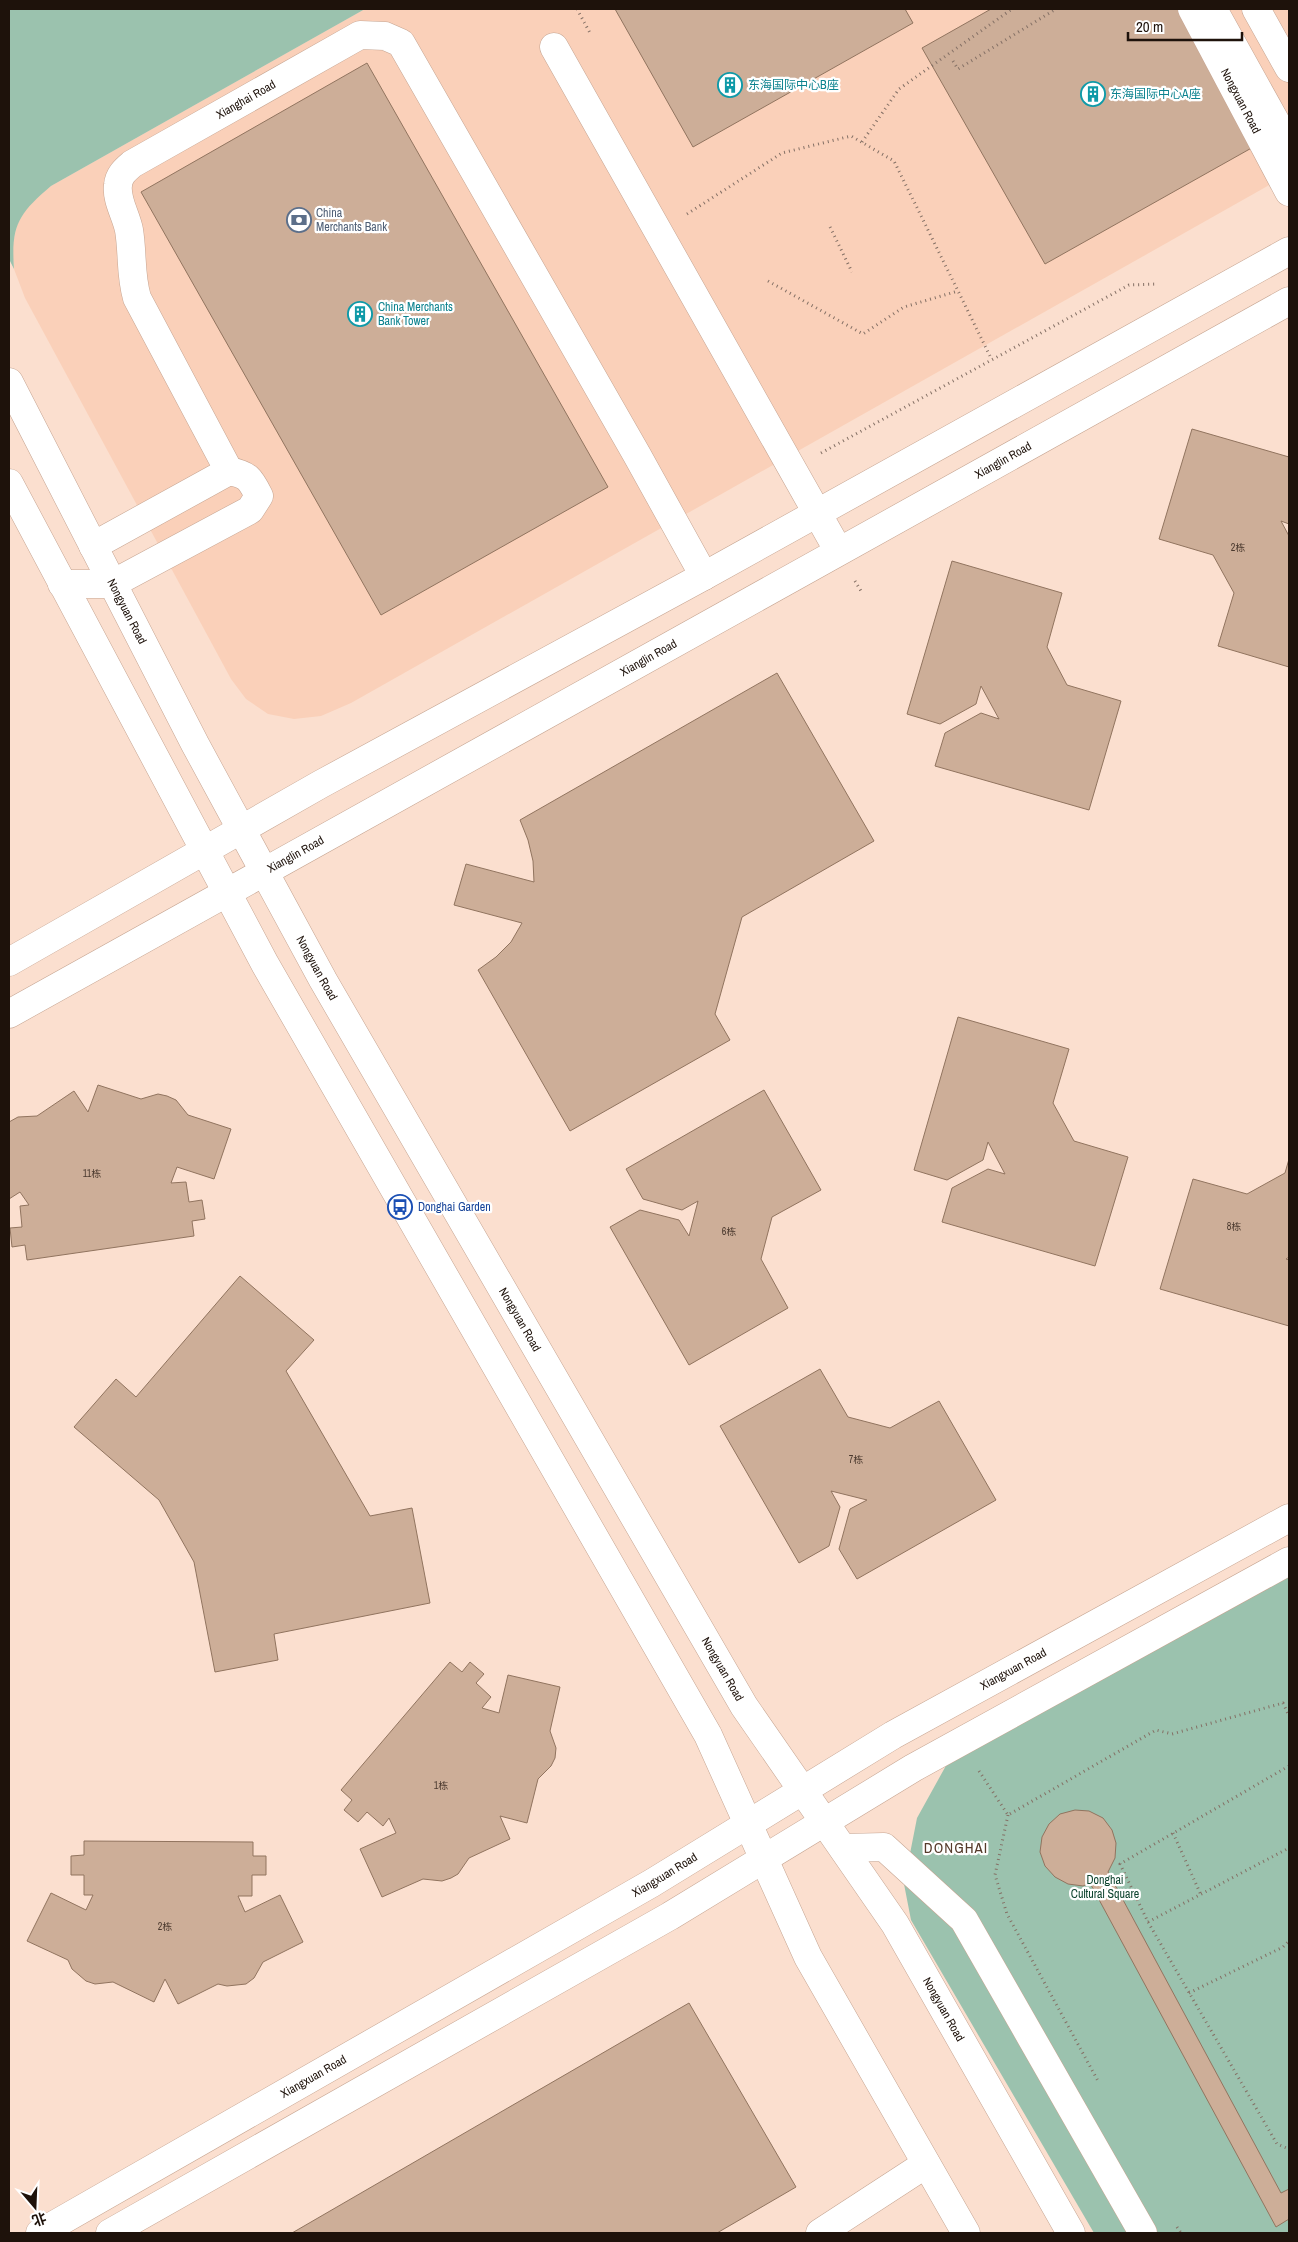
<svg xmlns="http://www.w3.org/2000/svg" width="1298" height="2242" viewBox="0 0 1298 2242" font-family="'Archivo Narrow','Noto Sans SC',sans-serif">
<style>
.built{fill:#fad0b9}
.green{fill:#9bc2ae}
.building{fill:#cdae98;stroke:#91745f}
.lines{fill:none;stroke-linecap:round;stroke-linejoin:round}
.minor-casing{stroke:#c6a592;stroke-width:29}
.major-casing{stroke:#c6a592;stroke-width:29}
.path{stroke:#847065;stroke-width:3;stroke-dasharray:1 4;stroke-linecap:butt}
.minor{stroke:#fff;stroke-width:28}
.major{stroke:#fff;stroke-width:28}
.labels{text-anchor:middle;stroke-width:4.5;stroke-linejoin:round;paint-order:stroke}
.number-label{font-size:10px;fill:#4a392e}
.culture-label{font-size:12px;fill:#0d838f;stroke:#fff;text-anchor:start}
.street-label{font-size:12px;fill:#1e120b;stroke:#fff}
.service-label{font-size:12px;fill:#4e5e75;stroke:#fff;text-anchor:start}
.transit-label{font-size:12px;fill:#164399;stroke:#fff;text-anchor:start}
.park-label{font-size:12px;fill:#0e442f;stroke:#fff}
.quarter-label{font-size:15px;letter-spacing:1px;fill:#563b2b;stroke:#fff}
</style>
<rect width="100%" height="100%" fill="#fbdfcf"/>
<path class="built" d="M 365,9 L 1289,9 L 1289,174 L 351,703 L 321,716 L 294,719 L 268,714 L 246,699 L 231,679 L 25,298 L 14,269 L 12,247 L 17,225 L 28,205 L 51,186 Z"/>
<path class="green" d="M 9,9 L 365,9 L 51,186 C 18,214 11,226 14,269 L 9,259 Z
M 1289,1577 L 1289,2233 L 1094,2233 L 911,1920 L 904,1884 L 917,1818 L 948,1762 Z"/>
<path class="building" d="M 615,9 L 905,9 L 913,23 L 693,147 Z
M 991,9 L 1189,9 L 1264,141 L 1045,264 L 922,48 Z
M 367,63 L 608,487 L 381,615 L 141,192 Z
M 1192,429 L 1289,457 L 1289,524 L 1281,521 L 1289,536 L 1289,667 L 1218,646 L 1234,593 L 1213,555 L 1159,539 Z
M 952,561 L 1062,593 L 1047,647 L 1067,685 L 1121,701 L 1089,810 L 935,766 L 945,733 L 981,713 L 999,719 L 981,686 L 976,704 L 940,724 L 907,714 Z
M 777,673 L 874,841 L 742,917 L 715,1014 L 730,1040 L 570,1131 L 478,970 L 496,957 L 511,942 L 522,923 L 454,905 L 466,864 L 534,882 L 533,861 L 528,840 L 520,820 Z
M 958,1017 L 1069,1049 L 1053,1103 L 1074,1141 L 1128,1157 L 1095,1266 L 942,1222 L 952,1188 L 988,1169 L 1005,1174 L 988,1142 L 983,1160 L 947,1180 L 914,1170 Z
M 98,1085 L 141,1099 L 158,1094 L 167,1096 L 176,1100 L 188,1115 L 231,1129 L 214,1179 L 177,1167 L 171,1183 L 186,1182 L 189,1202 L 202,1200 L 205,1219 L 192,1221 L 194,1236 L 27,1260 L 25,1245 L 12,1247 L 10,1228 L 22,1227 L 20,1206 L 29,1205 L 20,1192 L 9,1199 L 9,1122 L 18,1117 L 37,1116 L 74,1091 L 88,1112 Z
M 764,1090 L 821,1190 L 772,1217 L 761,1259 L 788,1308 L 689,1365 L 610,1227 L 640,1210 L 679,1220 L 689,1236 L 698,1201 L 682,1210 L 643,1199 L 626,1169 Z
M 1289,1159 L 1289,1257 L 1286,1259 L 1289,1260 L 1289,1326 L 1160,1289 L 1193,1179 L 1247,1194 L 1285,1173 Z
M 240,1276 L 314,1340 L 286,1371 L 370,1516 L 412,1508 L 430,1603 L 274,1634 L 278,1660 L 215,1672 L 194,1562 L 159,1500 L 74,1427 L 116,1379 L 136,1397 Z
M 820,1369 L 848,1417 L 890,1428 L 939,1401 L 996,1500 L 857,1579 L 839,1549 L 850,1509 L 867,1500 L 831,1491 L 840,1507 L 829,1546 L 799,1563 L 720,1426 Z
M 450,1662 L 462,1672 L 470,1662 L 484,1674 L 476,1683 L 491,1697 L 482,1708 L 499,1713 L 508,1675 L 560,1687 L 550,1731 L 556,1748 L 555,1758 L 551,1766 L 538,1779 L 527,1823 L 500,1816 L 510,1839 L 469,1858 L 458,1874 L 451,1878 L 442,1881 L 423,1879 L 382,1897 L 360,1849 L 396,1833 L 389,1818 L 383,1826 L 367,1812 L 358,1822 L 344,1810 L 352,1800 L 341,1790 Z
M 1075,1810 L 1089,1811 L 1103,1818 L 1112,1830 L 1116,1843 L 1115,1858 L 1108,1872 L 1281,2193 L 1289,2189 L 1289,2219 L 1276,2227 L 1090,1883 L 1083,1886 L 1068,1884 L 1055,1877 L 1045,1866 L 1040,1852 L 1042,1837 L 1049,1824 L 1060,1814 Z
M 84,1841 L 253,1842 L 253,1856 L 266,1856 L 266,1875 L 252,1875 L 252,1896 L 238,1896 L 245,1912 L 280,1895 L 303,1942 L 263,1962 L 254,1978 L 246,1984 L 227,1986 L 218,1984 L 178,2004 L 165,1979 L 154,2002 L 113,1982 L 95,1984 L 86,1981 L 72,1969 L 68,1960 L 27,1941 L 51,1893 L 86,1910 L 93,1895 L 84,1895 L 84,1875 L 71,1875 L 71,1856 L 84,1855 Z
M 689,2003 L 796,2187 L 717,2233 L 292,2233 Z"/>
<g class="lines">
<defs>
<g id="minor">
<path id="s1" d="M 1192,9 L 1289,192"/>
<path d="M 1213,9 L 1289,146"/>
<path d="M 1256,9 L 1289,68"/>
<path d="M 554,47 L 838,550"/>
<path id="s2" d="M 229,471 L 137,298 C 130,274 133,254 129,230 C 126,215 116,200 118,185 C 119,175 125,170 132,164 L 360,35 L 385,36 L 401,43 L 637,455 L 704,576"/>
<path d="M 93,546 L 229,471 C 248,475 250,478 259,496 L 250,510 L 112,584"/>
<path d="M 9,962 L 321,784 L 704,576 L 1289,251"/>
<path id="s3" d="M 9,1014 L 1289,301"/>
<path d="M 843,1848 L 884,1847 L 964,1920 L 1143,2233"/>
<path id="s4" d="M 40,2233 L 652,1883 L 893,1735 L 1289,1518"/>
<path d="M 110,2233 L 670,1916 L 913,1768 L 1289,1561"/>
<path d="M 820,2233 L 926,2164"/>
</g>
<g id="major">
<path id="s5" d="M 9,382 L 195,744 L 323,980 L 744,1706 L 895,1924 L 1071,2233"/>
<path d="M 9,483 L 265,964 L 708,1735 L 808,1957 L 966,2233"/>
<path d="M 62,584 L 112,584"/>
</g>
</defs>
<use href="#minor" class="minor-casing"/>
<use href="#major" class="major-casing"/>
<path class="path" d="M 577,9 L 590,33
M 953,61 L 958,69 L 1056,9
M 862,142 L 899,89 L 1012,9
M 687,214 L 782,153 L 851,136 L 894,161 L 991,358
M 830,227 L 852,272
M 768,281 L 863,334 L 904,307 L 958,291
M 821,453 L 1129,285 L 1157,284
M 855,581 L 861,591
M 1289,1766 L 1120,1864 L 1148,1922 L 1277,2144 L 1289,2149
M 979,1771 L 1008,1815 L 1156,1730 L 1172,1734 L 1283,1703 L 1289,1716
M 1008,1815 L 995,1875 L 1007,1914 L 1098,2081
M 1173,1833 L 1201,1895
M 1148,1922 L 1289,1848
M 1189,1993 L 1283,1947 L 1289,1941
M 1177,2227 L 1181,2233"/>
<use href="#minor" class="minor"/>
<use href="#major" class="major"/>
</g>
<defs>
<symbol id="building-ring" viewBox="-11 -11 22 22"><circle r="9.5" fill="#fff" stroke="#0f9aa8" stroke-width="1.5"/><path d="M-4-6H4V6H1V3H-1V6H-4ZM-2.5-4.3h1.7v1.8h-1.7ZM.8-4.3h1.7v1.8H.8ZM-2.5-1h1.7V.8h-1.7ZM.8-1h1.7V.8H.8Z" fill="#0f9aa8"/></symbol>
<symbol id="bank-ring" viewBox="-11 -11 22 22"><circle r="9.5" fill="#fff" stroke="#5c6f8a" stroke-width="1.5"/><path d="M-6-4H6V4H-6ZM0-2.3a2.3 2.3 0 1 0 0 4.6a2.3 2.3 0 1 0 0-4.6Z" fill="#5c6f8a"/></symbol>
<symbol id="bus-ring" viewBox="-11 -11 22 22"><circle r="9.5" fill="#fff" stroke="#1a4fb4" stroke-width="1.5"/><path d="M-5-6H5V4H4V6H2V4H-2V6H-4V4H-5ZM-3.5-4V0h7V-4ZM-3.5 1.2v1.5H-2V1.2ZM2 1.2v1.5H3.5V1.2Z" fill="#1a4fb4"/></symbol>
</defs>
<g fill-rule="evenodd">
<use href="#building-ring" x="716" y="71" width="28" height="28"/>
<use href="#building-ring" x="1079" y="80" width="28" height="28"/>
<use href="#bank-ring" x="285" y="206" width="28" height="28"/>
<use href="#building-ring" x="346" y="300" width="28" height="28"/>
<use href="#bus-ring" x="386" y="1193" width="28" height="28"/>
</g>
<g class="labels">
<g class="number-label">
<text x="1238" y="551">2栋</text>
<text x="92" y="1177">11栋</text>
<text x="1234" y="1230">8栋</text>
<text x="729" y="1235">6栋</text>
<text x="856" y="1463">7栋</text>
<text x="441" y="1789">1栋</text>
<text x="165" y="1930">2栋</text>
</g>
<g class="culture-label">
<text x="748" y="89">东海国际中心B座</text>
<text x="1110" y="98">东海国际中心A座</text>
<text x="378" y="311">China Merchants<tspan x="378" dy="14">Bank Tower</tspan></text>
</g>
<g class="street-label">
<text dy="4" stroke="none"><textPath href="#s2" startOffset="468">Xianghai Road</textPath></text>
<text dy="4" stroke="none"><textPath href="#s1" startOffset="104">Nongxuan Road</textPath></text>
<text dy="4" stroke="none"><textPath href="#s3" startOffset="1138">Xianglin Road</textPath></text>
<text dy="4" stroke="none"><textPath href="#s5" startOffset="258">Nongyuan Road</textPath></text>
<text dy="4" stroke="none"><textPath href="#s3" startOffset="732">Xianglin Road</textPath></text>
<text dy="4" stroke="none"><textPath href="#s3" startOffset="328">Xianglin Road</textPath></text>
<text dy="4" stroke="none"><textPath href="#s5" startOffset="662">Nongyuan Road</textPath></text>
<text dy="4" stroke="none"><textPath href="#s5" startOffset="1068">Nongyuan Road</textPath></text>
<text dy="4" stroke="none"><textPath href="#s5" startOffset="1472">Nongyuan Road</textPath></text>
<text dy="4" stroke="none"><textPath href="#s4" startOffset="1125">Xiangxuan Road</textPath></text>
<text dy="4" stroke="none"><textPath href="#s4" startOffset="720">Xiangxuan Road</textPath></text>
<text dy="4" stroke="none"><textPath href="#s5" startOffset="1878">Nongyuan Road</textPath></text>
<text dy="4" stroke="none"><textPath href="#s4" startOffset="315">Xiangxuan Road</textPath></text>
</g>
<g class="service-label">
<text x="316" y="217">China<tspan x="316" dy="14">Merchants Bank</tspan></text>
</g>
<g class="transit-label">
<text x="418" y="1211">Donghai Garden</text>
</g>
<g class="park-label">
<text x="1105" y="1884">Donghai<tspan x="1105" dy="14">Cultural Square</tspan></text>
</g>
<g class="quarter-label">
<text x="956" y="1853">DONGHAI</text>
</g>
</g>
<rect width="1298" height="2242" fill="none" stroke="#1e120b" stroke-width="20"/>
<g transform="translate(35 2207) rotate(161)" stroke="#ffffff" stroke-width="4" paint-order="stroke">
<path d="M0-4L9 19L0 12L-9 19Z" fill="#1e120b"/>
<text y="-8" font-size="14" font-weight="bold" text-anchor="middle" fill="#1e120b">北</text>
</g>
<path d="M1128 32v8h114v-8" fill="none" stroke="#1e120b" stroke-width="2.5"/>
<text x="1136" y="32" font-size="15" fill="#1e120b" stroke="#ffffff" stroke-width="4" paint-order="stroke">20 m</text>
</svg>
